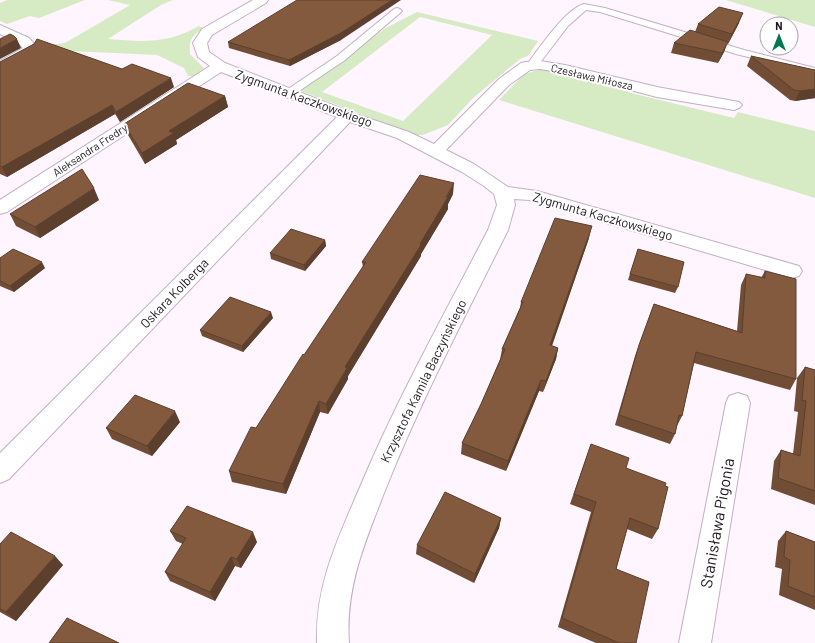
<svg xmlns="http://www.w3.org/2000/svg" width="815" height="643" viewBox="0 0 815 643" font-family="Barlow,sans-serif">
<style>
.green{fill:#d6eac4;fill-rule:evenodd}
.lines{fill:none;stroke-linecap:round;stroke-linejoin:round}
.lane-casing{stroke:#c3afc4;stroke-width:2}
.street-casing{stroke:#c3afc4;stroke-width:2}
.lane{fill:#fff;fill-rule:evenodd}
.street{fill:#fff;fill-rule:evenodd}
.wall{fill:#724d36}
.shaded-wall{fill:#5c3f2c}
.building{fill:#845a3f;stroke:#5c3f2c}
.labels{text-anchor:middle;stroke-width:4;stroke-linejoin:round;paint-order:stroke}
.far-street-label{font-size:11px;fill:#1e171e;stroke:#fff}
.street-label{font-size:13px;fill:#1e171e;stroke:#fff}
.near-street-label{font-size:16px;fill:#1e171e;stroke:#fff}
</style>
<rect width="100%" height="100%" fill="#fef5fe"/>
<path class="green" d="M 7,0 L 85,0 L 39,18 L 30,16 L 7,24 L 0,21 L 0,3 Z
M 108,0 L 173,0 L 161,5 L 108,39 C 143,42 167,44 199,26 L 203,28 C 191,37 189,39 190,54 L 204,68 L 194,76 L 188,76 L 184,68 L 157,55 L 50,50 L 48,45 L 65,43 L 130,5 Z
M 726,0 L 815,0 L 815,27 Z
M 417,12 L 538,41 L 528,56 L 520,59 L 473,98 L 448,125 L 423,135 L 415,135 L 301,91 L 302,89 L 384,29 ZM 420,17 L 492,35 L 403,121 L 322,92 Z
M 539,70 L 549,70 L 635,94 L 734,118 L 738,112 L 815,131 L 815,198 L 499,100 L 524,74 Z"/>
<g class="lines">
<defs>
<path id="lane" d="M 584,4 L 605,8 L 744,50 L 815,68 L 815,74 L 736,54 L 600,12 L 586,10 L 568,26 L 536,68 L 528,68 L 526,66 C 538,50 565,9 584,4 Z
M 397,8 L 400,9 L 402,11 L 400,13 L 345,60 L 293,95 L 285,95 L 283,93 L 285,91 L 337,56 L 394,9 Z"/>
<path id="street" d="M 253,0 L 268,0 L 266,3 L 212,35 L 207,43 L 209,52 L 225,63 L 353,113 L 409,132 L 434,144 L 499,79 L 521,63 L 526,62 L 540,61 L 565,65 L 657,87 L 739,102 L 742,105 L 739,108 L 734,110 L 657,97 L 565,73 L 540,69 L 530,70 L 509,85 L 446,150 L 474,164 L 508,187 L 537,191 L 799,266 L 802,271 L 799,276 L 792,278 L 529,200 L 514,199 L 515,205 L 508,230 C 466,315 421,400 386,488 C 366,540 345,586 349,643 L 317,643 C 315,585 338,539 360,487 C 397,399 444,315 488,230 L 497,205 L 494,194 L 484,186 L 462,172 L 397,138 L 350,122 L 9,479 L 0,483 L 0,453 L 337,117 L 221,72 L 7,212 L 0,214 L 0,200 L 210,66 L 198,57 L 193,43 L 202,29 Z
M 0,25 L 29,38 L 39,49 L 37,52 L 5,70 L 0,71 L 0,61 L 23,48 L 19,44 L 0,34 Z
M 738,393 L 747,396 L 750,403 L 711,643 L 679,643 L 726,403 L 729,396 Z"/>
</defs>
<use href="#lane" class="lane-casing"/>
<use href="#street" class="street-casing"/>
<use href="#lane" class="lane"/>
<use href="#street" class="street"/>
</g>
<path class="wall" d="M 739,23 L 728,44 L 727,43 L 724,52 L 718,63 L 671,53 L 674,43 L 695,32 L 698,24 Z
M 341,40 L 290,66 L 229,48 L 228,42 Z
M 751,56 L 815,70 L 815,98 L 795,101 L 790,100 L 747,66 Z
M 0,62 L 174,87 L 120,122 L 115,114 L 7,177 L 0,174 Z
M 225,96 L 228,107 L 176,140 L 177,144 L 145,164 L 128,135 L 124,124 Z
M 453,194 L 448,204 L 448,209 L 421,254 L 421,256 L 348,376 L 348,379 L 328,414 L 320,412 L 286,494 L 232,482 L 229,471 L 256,428 L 363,267 L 362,262 Z
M 99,200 L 40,238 L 16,226 L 10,214 Z
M 589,238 L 552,346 L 558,348 L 556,359 L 543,392 L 539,391 L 506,471 L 461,454 L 462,443 L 481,404 L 500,360 L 502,349 L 520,308 L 521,302 Z
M 325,240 L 326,246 L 305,271 L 271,259 L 270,253 Z
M 638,249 L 678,287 L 675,293 L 628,280 Z
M 0,258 L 45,268 L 14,292 L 0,286 Z
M 765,271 L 796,379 L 790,390 L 694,363 L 682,416 L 677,426 L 675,434 L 670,444 L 615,425 L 635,356 L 654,304 L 737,331 L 741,285 L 746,274 L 761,278 Z
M 273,318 L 243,352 L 202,336 L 200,330 Z
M 805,367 L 815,370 L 815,505 L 771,489 L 774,461 L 781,450 L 793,454 L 798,412 L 794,411 L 797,378 Z
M 180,422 L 152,456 L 112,439 L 106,428 Z
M 591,444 L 626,468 L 665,486 L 658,529 L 652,539 L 627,529 L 616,569 L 636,643 L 596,643 L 558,627 L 591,512 L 570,504 Z
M 501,518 L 499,528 L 474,583 L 416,554 L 417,545 Z
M 170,531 L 257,542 L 241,568 L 235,566 L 215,601 L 170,581 L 165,572 L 183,544 L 176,541 Z
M 786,531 L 815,542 L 815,610 L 779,595 L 782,569 L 775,567 L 778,541 Z
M 0,544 L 63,565 L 16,621 L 0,612 Z"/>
<path class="shaded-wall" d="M 392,0 L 401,0 L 341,40 L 290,66 L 289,60 Z
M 743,13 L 739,23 L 728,44 L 732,34 Z
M 17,39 L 21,48 L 0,59 L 0,48 Z
M 728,42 L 724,52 L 718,63 L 722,53 Z
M 171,78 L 174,87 L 120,122 L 116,112 Z
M 815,89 L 815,98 L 795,101 L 800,91 Z
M 225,96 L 228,107 L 176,140 L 177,144 L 145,164 L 142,153 L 169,131 Z
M 112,105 L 115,114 L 7,177 L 2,167 Z
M 454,183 L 453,194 L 448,204 L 448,209 L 421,254 L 421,256 L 348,376 L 348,379 L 328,414 L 326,404 L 345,367 L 420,244 Z
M 94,188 L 99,200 L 40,238 L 35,227 Z
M 592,226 L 589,238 L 548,356 L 550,345 Z
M 325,240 L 326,246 L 305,271 L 304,265 Z
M 42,262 L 45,268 L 14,292 L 10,286 Z
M 271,312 L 273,318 L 243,352 L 242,346 Z
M 558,348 L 556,359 L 543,392 L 546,381 Z
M 541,380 L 539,391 L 506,471 L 508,461 Z
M 319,401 L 320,412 L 286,494 L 283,484 Z
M 175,411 L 180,422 L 152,456 L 147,446 Z
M 501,518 L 499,528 L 474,583 L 475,574 Z
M 253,532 L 257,542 L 241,568 L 237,559 Z
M 55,556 L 63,565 L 16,621 L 6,612 Z
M 231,557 L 235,566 L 215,601 L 210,592 Z"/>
<path class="building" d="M 297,0 L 392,0 L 341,33 L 289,60 L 228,42 Z
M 719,7 L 743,13 L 732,34 L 698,24 Z
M 690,30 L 728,42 L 722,53 L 674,43 Z
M 10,34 L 14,36 L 17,39 L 0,48 L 0,39 Z
M 37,39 L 122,69 L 132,64 L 171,78 L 116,112 L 112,105 L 2,167 L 0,166 L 0,62 L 34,44 Z
M 751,56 L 815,70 L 815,89 L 800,91 L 794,90 Z
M 188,83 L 225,96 L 169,131 L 174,133 L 142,153 L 124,124 Z
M 82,169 L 94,188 L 35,227 L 10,214 Z
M 420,175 L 454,183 L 446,197 L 448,197 L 420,244 L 421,245 L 345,367 L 347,368 L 326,404 L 319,401 L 283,484 L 229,471 L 251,427 L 256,428 L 303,354 L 304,355 L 366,262 L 362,262 Z
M 555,218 L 592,226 L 550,345 L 558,348 L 546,381 L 541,380 L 508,461 L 462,443 L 481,404 L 505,349 L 502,349 L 523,302 L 521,302 Z
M 291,229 L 325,240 L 304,265 L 270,253 Z
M 13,249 L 42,262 L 10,286 L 0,281 L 0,258 Z
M 638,249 L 684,262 L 678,287 L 630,274 Z
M 765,271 L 796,279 L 796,379 L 696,352 L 682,416 L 679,415 L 675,434 L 619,415 L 639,345 L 654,304 L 742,333 L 746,274 L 765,278 Z
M 230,297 L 271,312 L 242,346 L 200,330 Z
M 805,367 L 815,370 L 815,491 L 778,478 L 781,450 L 800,456 L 806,401 L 802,400 Z
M 135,395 L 175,411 L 147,446 L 106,428 Z
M 591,444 L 629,458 L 626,468 L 666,483 L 665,486 L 668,487 L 658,529 L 630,518 L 616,569 L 649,582 L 636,643 L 619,643 L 562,618 L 596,502 L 574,494 Z
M 445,492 L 501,518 L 475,574 L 417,545 Z
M 187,506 L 253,532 L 237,559 L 231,557 L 210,592 L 165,572 L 186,538 L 170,531 Z
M 786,531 L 815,542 L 815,597 L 788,586 L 790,560 L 784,557 Z
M 11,532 L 55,556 L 6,612 L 0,609 L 0,544 Z
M 67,618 L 119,643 L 49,643 Z"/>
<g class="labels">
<g class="far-street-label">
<text transform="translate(592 77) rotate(13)" y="4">Czesława Miłosza</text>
<text transform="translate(90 150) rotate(-33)" y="4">Aleksandra Fredry</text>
</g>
<g class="street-label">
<text transform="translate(304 98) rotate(20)" y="5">Zygmunta Kaczkowskiego</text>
<text transform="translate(603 216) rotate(16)" y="5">Zygmunta Kaczkowskiego</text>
<text transform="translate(174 293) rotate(-46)" y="5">Oskara Kolberga</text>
<text transform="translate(423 381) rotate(-64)" y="5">Krzysztofa Kamila Baczyńskiego</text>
</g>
<g class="near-street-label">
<text transform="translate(717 523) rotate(-80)" y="6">Stanisława Pigonia</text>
</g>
</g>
<g transform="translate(779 36)"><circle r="19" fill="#ffffff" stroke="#a5a2a5"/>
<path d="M0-3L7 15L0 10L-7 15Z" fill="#017752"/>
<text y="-6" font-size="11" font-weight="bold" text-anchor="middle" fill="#1e171e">N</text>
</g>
</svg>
